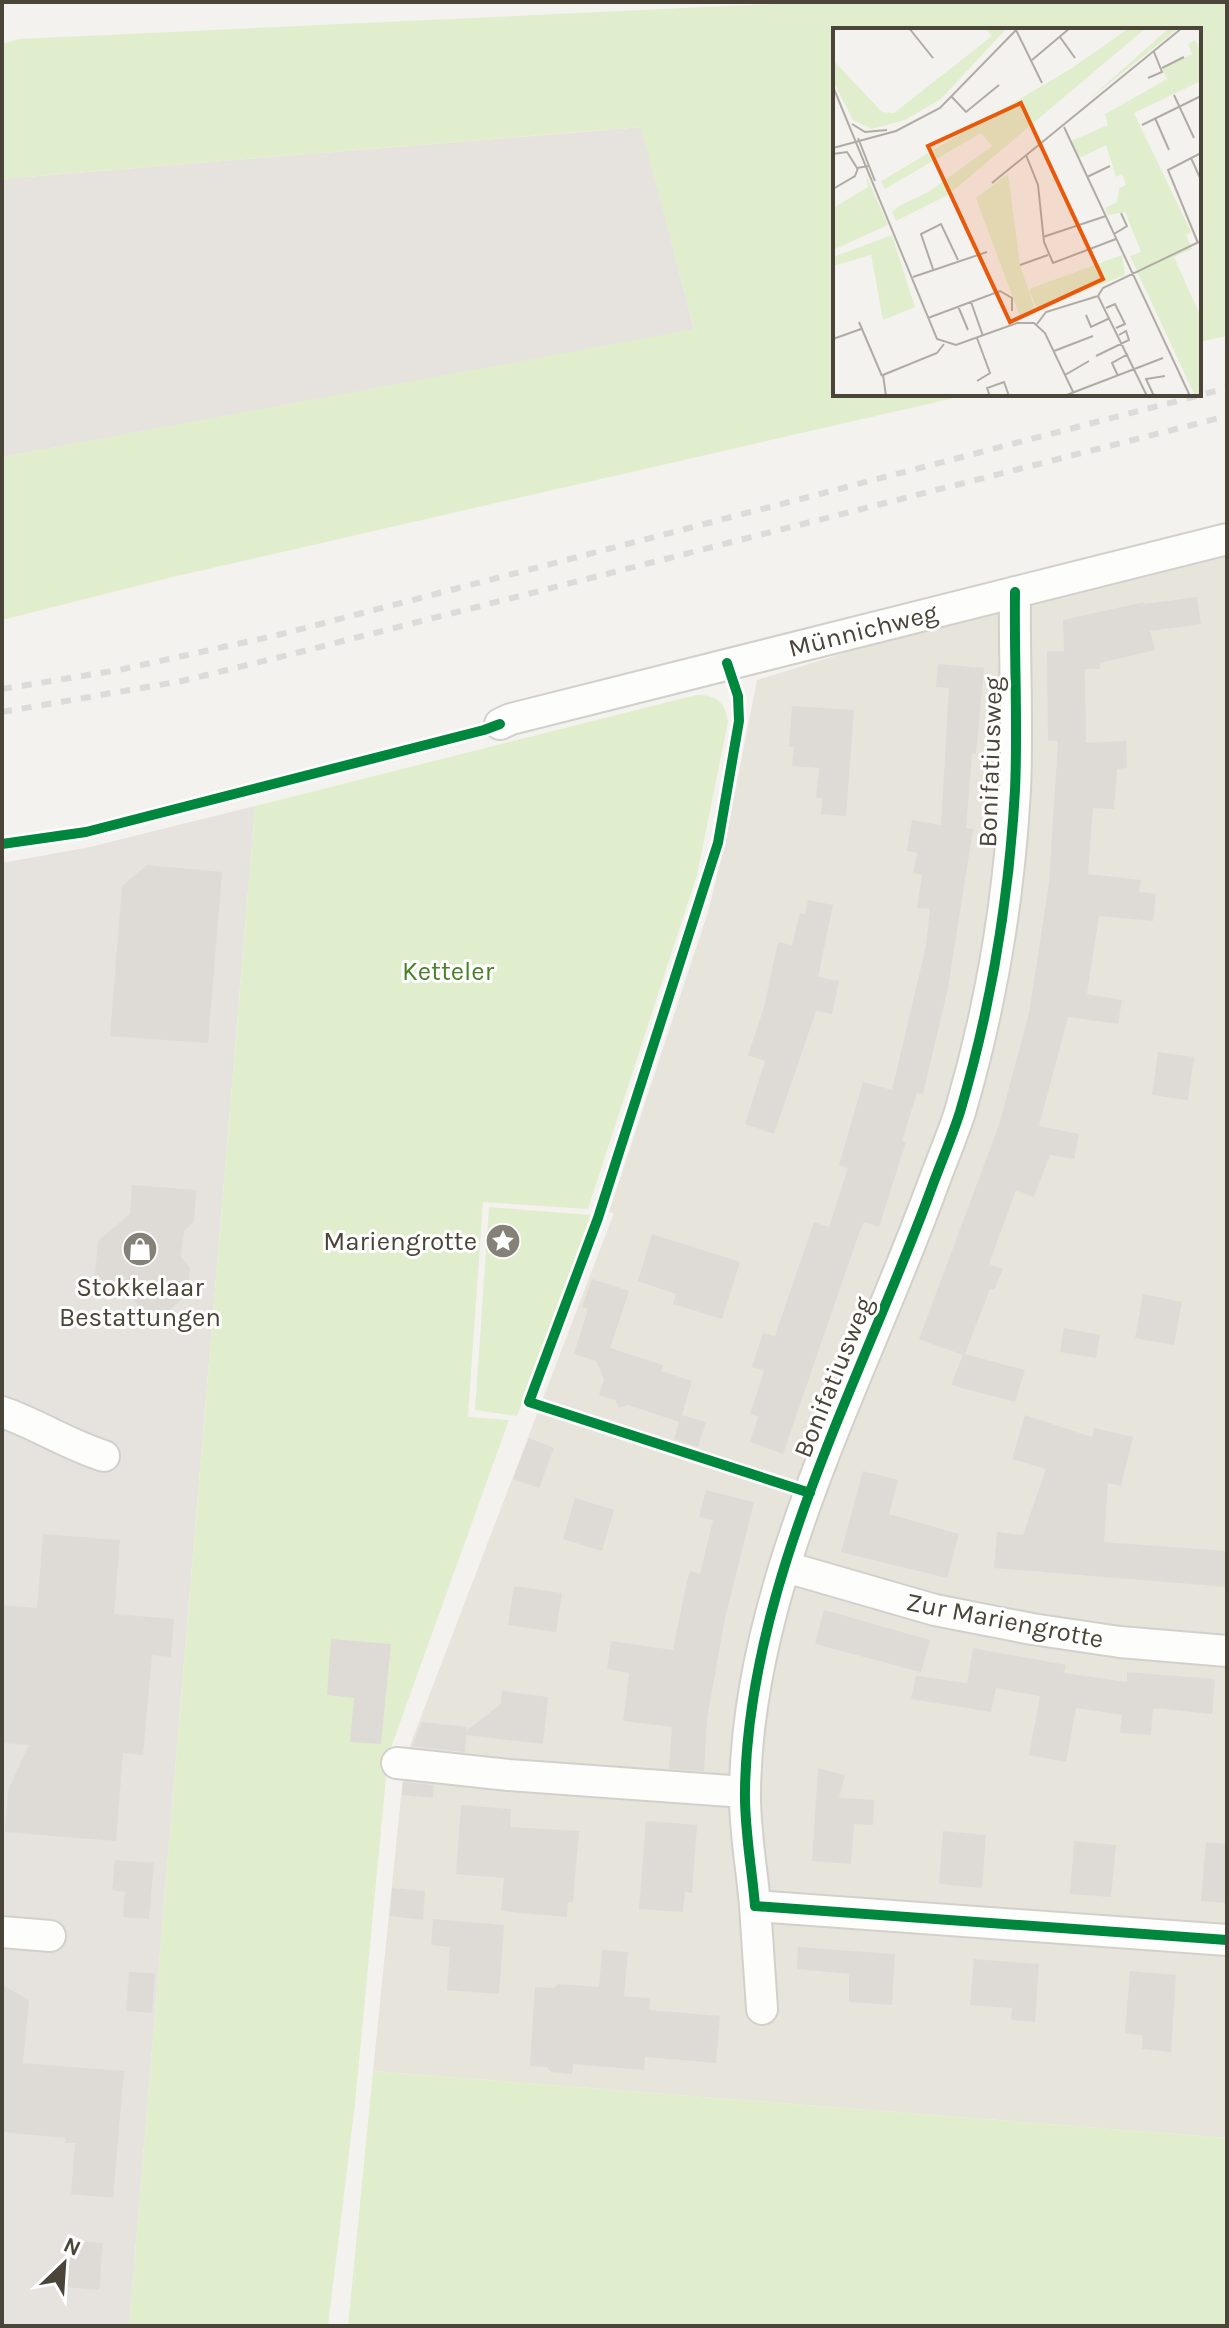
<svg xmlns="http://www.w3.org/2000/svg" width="1229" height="2328" viewBox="0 0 1229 2328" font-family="Karla,sans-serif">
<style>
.residential{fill:#e7e4db}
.industrial{fill:#e6e2de}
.green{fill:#e1eece}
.building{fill:#dedbd6}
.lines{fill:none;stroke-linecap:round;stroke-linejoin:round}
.minor-casing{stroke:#d2d0cb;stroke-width:34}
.minor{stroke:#fdfdfc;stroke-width:30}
.rail{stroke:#dbdbda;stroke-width:6;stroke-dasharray:10 10;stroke-linecap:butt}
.cycleway-casing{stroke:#fff;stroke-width:15}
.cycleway{stroke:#00873e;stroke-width:10}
.labels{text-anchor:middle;stroke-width:6;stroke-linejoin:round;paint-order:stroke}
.street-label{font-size:26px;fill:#4b4438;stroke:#fff}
.park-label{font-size:26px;fill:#478128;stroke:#fff}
.poi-label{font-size:26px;fill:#4b4438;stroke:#fff;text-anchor:end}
.inset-road{fill:none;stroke:#b0aca5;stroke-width:2}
.view{fill:#e8590c;fill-opacity:0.15;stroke:#e8590c;stroke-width:4}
.inset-edge{fill:none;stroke:#4b4438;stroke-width:4}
</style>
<rect width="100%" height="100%" fill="#f4f2ee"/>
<path class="residential" d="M 1227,534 L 1227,2138 L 373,2071 L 403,1777 L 409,1748 L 614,1213 L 609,1212 L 708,912 L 725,843 L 757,680 Z"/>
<path class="industrial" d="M 642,127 L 694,330 L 2,457 L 2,179 Z
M 255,806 L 129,2326 L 2,2326 L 2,863 L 90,847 Z"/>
<path class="green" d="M 815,2 L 1227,2 L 1227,336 L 1199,342 L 1199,30 L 835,30 L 835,394 L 972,394 L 173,577 L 2,620 L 2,457 L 694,329 L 641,127 L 2,179 L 2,44 L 19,39 Z
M 696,695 C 716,694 726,703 728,722 L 697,875 L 588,1209 L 483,1202 L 468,1417 L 509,1420 L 388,1756 L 355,2104 L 328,2326 L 129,2326 L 255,806 Z
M 489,1207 L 591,1215 L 517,1416 L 475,1410 Z
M 373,2071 L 1227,2138 L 1227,2326 L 348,2326 Z"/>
<path class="building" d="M 1197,597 L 1201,624 L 1150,631 L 1155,650 L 1100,663 L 1100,669 L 1085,669 L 1086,743 L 1126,741 L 1127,768 L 1117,769 L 1114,809 L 1093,808 L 1088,874 L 1141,880 L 1139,892 L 1156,894 L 1153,921 L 1099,916 L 1087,994 L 1122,1000 L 1118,1024 L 1068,1017 L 1039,1126 L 1079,1134 L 1074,1159 L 1050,1155 L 1034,1197 L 1016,1190 L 989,1264 L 1003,1269 L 994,1290 L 990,1289 L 965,1354 L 1025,1370 L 1015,1402 L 951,1385 L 963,1355 L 919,1339 L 999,1125 L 1029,1013 L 1049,883 L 1058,741 L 1048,741 L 1047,651 L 1064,651 L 1063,620 L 1144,602 L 1144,604 Z
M 938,664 L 984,668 L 976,754 L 972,753 L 966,828 L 973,829 L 948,988 L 923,1094 L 917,1093 L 902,1141 L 906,1142 L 879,1227 L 864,1222 L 858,1236 L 783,1454 L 750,1442 L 758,1417 L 750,1414 L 764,1371 L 752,1367 L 763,1333 L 775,1336 L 814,1222 L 829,1227 L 848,1168 L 839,1165 L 863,1082 L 892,1090 L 926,946 L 930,909 L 917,908 L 922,875 L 913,873 L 917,853 L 907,851 L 912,820 L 941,825 L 949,688 L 936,687 Z
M 792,706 L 854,710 L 846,816 L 821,814 L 822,798 L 816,798 L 819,768 L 792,766 L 794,747 L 789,747 Z
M 147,865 L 222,872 L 208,1043 L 110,1036 L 122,886 Z
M 808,900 L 833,905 L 818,977 L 839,981 L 832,1014 L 816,1011 L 774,1134 L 745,1124 L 765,1061 L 748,1055 L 764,1007 L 778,942 L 792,945 L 800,913 L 805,914 Z
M 1158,1052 L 1194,1057 L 1188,1100 L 1152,1095 Z
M 132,1185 L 196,1190 L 194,1222 L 184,1231 L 181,1257 L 190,1268 L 188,1294 L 168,1311 L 141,1309 L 130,1296 L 102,1293 L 94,1285 L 98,1241 L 130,1214 Z
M 652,1234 L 740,1262 L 722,1319 L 673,1304 L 676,1294 L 638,1281 Z
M 592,1279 L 629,1291 L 610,1348 L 663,1365 L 661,1371 L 692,1381 L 682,1415 L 706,1422 L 698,1447 L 674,1439 L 679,1422 L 628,1405 L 619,1408 L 615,1400 L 599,1395 L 604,1379 L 596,1361 L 574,1354 L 588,1309 L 582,1307 Z
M 1143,1294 L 1182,1302 L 1174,1345 L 1135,1338 Z
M 1064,1328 L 1100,1335 L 1096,1358 L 1060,1352 Z
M 1025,1415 L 1092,1437 L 1094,1428 L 1133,1437 L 1121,1486 L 1108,1483 L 1104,1542 L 1227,1551 L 1227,1587 L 994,1568 L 997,1532 L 1023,1535 L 1046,1469 L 1012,1459 Z
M 529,1438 L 554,1448 L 539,1488 L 513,1479 Z
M 863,1471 L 898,1480 L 889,1514 L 959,1534 L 947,1578 L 841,1552 Z
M 706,1490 L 754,1502 L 725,1618 L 707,1719 L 704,1771 L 669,1769 L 672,1727 L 623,1721 L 629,1673 L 607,1669 L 611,1641 L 673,1650 L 687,1581 L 690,1571 L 700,1574 L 713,1520 L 699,1517 Z
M 575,1498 L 614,1510 L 602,1551 L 563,1539 Z
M 43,1534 L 120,1540 L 114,1614 L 174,1619 L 171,1657 L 152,1655 L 143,1755 L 123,1753 L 116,1841 L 5,1832 L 8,1790 L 29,1745 L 2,1743 L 2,1605 L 37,1608 Z
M 514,1586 L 562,1593 L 556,1632 L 508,1625 Z
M 824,1610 L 930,1640 L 921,1672 L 815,1644 Z
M 331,1639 L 391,1644 L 381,1744 L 350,1742 L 354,1698 L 327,1695 Z
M 973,1648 L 1066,1665 L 1064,1673 L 1127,1682 L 1127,1672 L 1215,1679 L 1212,1714 L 1153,1708 L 1151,1735 L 1120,1733 L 1122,1715 L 1076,1708 L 1066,1762 L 1029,1755 L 1040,1696 L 996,1688 L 991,1712 L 911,1699 L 916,1676 L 967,1683 Z
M 502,1691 L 548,1697 L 543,1744 L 466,1735 L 465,1752 L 412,1746 L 422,1722 L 467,1727 L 466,1731 L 501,1704 Z
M 818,1768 L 845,1775 L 839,1798 L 874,1800 L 873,1825 L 854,1824 L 851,1864 L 812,1861 Z
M 403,1782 L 434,1785 L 433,1798 L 402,1795 Z
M 461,1805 L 511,1809 L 510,1827 L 579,1831 L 573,1902 L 568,1902 L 567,1917 L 501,1911 L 504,1878 L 456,1874 Z
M 646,1821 L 697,1825 L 692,1893 L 685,1892 L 683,1912 L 639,1909 Z
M 943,1831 L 986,1835 L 982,1888 L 939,1884 Z
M 1074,1841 L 1116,1845 L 1111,1897 L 1070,1894 Z
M 1206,1842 L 1227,1844 L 1227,1903 L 1201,1901 Z
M 115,1860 L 154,1863 L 149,1919 L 123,1917 L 125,1892 L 112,1890 Z
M 392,1888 L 425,1891 L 423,1920 L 390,1916 Z
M 433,1919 L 504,1925 L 499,1994 L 447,1990 L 450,1947 L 431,1945 Z
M 798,1947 L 895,1954 L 892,2005 L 849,2002 L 849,1974 L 797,1969 Z
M 602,1950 L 628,1952 L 624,1996 L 650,1998 L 649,2010 L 720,2016 L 716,2063 L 645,2057 L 644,2070 L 573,2064 L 572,2074 L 551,2072 L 547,2067 L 530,2066 L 535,1987 L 554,1988 L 558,1984 L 599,1987 Z
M 974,1959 L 1039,1964 L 1035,2022 L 1011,2020 L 1012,2008 L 970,2005 Z
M 1130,1971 L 1176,1975 L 1171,2052 L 1142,2049 L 1143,2035 L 1125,2033 Z
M 129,1972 L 155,1973 L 152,2013 L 126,2011 Z
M 2,1985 L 29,2000 L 23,2063 L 124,2071 L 113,2198 L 71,2194 L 75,2143 L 65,2143 L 66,2138 L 2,2132 Z
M 67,2240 L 103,2243 L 99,2290 L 64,2287 Z"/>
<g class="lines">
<defs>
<path id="minor" d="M 1015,592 C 1014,658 1018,724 1015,790 C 1009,898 991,1007 960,1112 C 951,1140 939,1167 929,1195 C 859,1384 748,1585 745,1790 C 744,1828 752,1868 755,1906 L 1227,1940
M 500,724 L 511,719 L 1227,539
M 2,1412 C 37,1424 68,1445 104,1456
M 786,1567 L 935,1610 L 1032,1629 L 1120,1642 L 1227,1651
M 397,1763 L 509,1775 L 744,1792
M 755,1906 L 762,2009
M 2,1932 L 50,1936"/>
</defs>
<use href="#minor" class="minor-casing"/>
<use href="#minor" class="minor"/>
<path class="rail" d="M 2,689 L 119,670 L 278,635 L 1227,388
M 2,712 L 182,681 L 292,654 L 1227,416"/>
<defs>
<path id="cycleway" d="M 1015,592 C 1014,658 1018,724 1015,790 C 1009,898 991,1007 960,1112 C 951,1140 939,1167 929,1195 C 859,1384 748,1585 745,1790 C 744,1828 752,1868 755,1906 L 1227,1940
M 727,663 L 738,696 L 739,721 L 718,843 L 598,1218 L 529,1402 L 810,1493
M 2,844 L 86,832 L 484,730 L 500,724"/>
</defs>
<use href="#cycleway" class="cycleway-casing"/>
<use href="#cycleway" class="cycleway"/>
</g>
<defs>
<symbol id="sight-disc" viewBox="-11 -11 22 22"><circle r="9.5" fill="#868178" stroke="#fff"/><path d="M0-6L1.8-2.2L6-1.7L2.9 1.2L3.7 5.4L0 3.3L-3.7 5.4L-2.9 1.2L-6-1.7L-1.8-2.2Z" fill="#fff"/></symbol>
<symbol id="shop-disc" viewBox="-11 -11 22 22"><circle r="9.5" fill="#868178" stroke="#fff"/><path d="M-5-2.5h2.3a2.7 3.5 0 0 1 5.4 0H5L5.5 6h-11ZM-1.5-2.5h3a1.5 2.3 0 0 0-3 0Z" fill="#fff"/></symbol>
</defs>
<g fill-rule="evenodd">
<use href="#sight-disc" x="483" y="1221" width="40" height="40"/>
<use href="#shop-disc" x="120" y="1229" width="40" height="40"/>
</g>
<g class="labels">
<g class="street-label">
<text transform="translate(863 630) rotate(-14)" y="9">Münnichweg</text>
<text transform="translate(990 762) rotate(-88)" y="9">Bonifatiusweg</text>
<text transform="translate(833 1377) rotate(-68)" y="9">Bonifatiusweg</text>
<text transform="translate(1005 1620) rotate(11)" y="9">Zur Mariengrotte</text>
</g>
<g class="park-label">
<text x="448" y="980">Ketteler</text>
</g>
<g class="poi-label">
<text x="477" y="1250">Mariengrotte</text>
<text x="140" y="1296" text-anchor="middle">Stokkelaar<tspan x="140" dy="30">Bestattungen</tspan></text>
</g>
</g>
<g transform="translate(833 28)">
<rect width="368" height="368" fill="#f4f2ee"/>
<path d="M 152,0 L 174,0 L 108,71 L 72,92 L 39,101 L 20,92 L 0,53 L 0,32 L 49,84 L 61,85 L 159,8 ZM 296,0 L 313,0 L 115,167 L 63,193 L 59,184 L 66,178 L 97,163 L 159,118 L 148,105 L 52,161 L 48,153 L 239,40 ZM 336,0 L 346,0 L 254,73 ZM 362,12 L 368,25 L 368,53 L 301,85 L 358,204 L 353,207 L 359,221 L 341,229 L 368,289 L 368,368 L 362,368 L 297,228 L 308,224 L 292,184 L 275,187 L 272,180 L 284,174 L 286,160 L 293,157 L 289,146 L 283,149 L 273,117 L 247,130 L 238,113 L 275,97 L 272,86 L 334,51 L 329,41 L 359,26 L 355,16 ZM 175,146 L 187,237 L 203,284 L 187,289 L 143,170 ZM 33,147 L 55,197 L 0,222 L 0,180 L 35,159 ZM 59,207 L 82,279 L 50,292 L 38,227 L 0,238 L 0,229 ZM 289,227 L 292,247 L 204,282 L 196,261 Z" fill="#e1eece"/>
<path class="inset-road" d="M 76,0 L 100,30M 183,2 L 209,55M 227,9 L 242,30M 199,32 L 237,0M 329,40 L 351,29M 315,50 L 329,44 L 321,24M 1,61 L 104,311 L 123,317 L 184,295 L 201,295 L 212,305 L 242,368M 341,67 L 361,110M 118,68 L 133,84 L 166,57M 322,90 L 336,122M 19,96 L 32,104 L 54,102M 309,97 L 368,68M 231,99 L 357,368M 25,110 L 42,153M 0,120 L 63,103 L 107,80 L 185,0M 0,126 L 14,124 L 24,140 L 36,138M 193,127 L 205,157 L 211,214 L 220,235 L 283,211M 358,130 L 368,152M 254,149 L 277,138M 159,155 L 349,0M 0,161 L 22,148 L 25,140M 281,206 L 294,198 L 288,185M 210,209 L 273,188M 365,215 L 335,142 L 368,125M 187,237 L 215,227M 100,241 L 88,206 L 108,196 L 125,232M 80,249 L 154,224M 265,268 L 270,260 L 368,213M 138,274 L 150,308M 125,278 L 135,302M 273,280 L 282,276 L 292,296 L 283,300M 253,287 L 258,299 L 277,290M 95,290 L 167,263 L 179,270 L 179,283M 26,294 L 49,348M 204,296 L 213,284 L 265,268 L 314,368M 144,310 L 157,345 L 144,353M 0,311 L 28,301M 221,323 L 260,308M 263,328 L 296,312 L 293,303 L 286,307M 232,347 L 256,333M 285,348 L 279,335 L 295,326M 53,368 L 50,347 L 104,325 L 111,316M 157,368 L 154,360 L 171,354 L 176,368M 231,368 L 330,330M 321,368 L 313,351 L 332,348"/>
<path class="view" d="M 188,75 L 270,251 L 177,294 L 95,118 Z"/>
<rect width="368" height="368" class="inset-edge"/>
</g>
<rect width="1229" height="2328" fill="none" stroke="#4b4438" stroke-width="8"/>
<g transform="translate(64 2264) rotate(25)" stroke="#ffffff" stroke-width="6" paint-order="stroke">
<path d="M0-6L14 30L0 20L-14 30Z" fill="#4b4438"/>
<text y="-12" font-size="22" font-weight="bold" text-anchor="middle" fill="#4b4438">N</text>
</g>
</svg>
